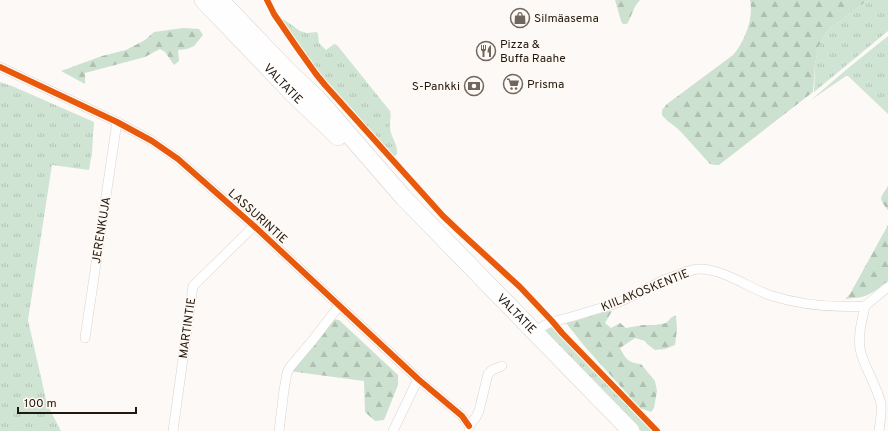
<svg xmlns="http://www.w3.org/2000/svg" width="888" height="431" viewBox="0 0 888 431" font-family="Overpass,sans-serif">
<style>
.grass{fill:url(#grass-tufts)}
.forest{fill:url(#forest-firs)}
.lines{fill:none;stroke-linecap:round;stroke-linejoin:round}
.street-casing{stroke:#dad3ce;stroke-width:10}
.highway-casing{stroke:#dad3ce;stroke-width:18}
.street{stroke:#fffefe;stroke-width:9}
.highway{stroke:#fffefe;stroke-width:17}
.cycleway-casing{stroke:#fff9f4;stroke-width:8}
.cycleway{stroke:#e8590c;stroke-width:6}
.labels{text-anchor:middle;stroke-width:3;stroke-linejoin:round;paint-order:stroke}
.poi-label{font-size:12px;fill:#22180f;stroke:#fff9f4;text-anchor:start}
.street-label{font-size:12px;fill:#22180f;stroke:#fff9f4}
</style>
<defs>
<pattern id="grass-tufts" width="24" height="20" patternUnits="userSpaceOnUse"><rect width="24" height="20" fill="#d0e4d4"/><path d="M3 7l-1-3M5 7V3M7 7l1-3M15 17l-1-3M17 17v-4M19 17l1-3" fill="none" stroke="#b2c3b5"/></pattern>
<pattern id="forest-firs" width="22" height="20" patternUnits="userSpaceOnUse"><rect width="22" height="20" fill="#cce1d0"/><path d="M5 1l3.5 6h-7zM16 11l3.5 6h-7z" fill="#afc0b1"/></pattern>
</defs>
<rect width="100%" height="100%" fill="#fcf9f7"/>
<path class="grass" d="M 868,0 L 888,0 L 888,31 L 814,92 L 815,64 L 818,48 L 824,36 L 830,28 Z
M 281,19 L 283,19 L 300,31 L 307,33 L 317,32 L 318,34 L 319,43 L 326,50 L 334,44 L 337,45 L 390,111 C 392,117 389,122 390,128 C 391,138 398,144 397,154 L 394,157 L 319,75 L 307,59 Z
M 888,36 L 888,114 L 848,76 L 846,76 L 811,100 L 847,69 Z
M 0,82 L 12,86 L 94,122 L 92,152 L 89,170 L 52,165 L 28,320 L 47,404 L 61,431 L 0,431 Z
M 552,326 L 554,327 L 655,431 L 641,431 L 550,337 L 546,330 L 546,328 Z"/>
<path class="forest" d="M 615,0 L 640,0 C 633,7 632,16 627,24 L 623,24 L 621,21 Z
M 750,0 L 868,0 L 830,28 L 824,36 L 818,48 L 815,64 L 813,92 L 719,165 L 715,165 L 710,164 L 682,133 C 676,126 667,122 662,115 L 662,110 L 667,104 L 733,55 C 745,41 754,18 750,0 Z
M 183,28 L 199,29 L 203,35 L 194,46 L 187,49 L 178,50 L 179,61 L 174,65 L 165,52 L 160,49 L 145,57 L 85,73 L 85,84 L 61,71 L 102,56 L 126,50 L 145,40 L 154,32 Z
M 888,186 L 888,210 C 878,198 880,199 888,186 Z
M 888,225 L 888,281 C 880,287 872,294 862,297 C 857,298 851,298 845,299 L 850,294 Z
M 612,311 L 605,323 L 611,328 L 620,323 L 626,328 L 643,325 L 655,325 L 666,323 L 672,317 L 676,316 L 677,329 L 675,345 L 665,349 L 655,350 L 647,344 L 645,341 L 635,338 L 620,348 C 625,358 628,363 641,364 L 655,381 L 657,391 L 654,408 L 651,412 L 640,408 L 586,348 L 566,323 L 582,319 L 601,312 Z
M 331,319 L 339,320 L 398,375 L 398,385 L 384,420 L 375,421 L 365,412 L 364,381 L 289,371 Z"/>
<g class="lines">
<defs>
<path id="street" d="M 0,67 L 117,122 L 152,141 L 178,159 L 254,226 L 418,379 L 462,416 L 469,426
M 865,306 C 862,320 858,334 860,349 C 864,368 877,385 881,404 C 882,413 880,422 879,431
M 865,306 L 888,287
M 535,332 C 546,322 556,321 571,317 C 584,313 598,309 611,305 C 628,300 642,290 658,283 C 664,279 671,277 678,275 C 684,272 691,270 698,269 C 721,268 748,287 769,295 C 800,305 833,308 865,306
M 85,338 L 117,122
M 173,431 L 193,286 L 254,226
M 279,431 L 284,390 L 287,373 L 290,367 L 312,341 L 339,306
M 393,431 L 418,379
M 469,431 L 469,426 L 476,417 L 479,411 L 488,374 L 492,370 L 502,366"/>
<g id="highway">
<path id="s1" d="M 203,0 L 295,96 L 338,137"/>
<path id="s2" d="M 220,0 L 288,71 L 318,99 L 403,197 L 631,431"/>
</g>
</defs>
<use href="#street" class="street-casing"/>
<use href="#highway" class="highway-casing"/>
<use href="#street" class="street"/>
<use href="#highway" class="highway"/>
<defs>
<path id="cycleway" d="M 267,0 L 274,14 L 296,46 L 316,74 L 325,85 L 443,216 L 461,233 L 520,287 L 552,321 L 562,333 L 657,431
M 0,67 L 117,122 L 152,141 L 178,159 L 254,226 L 418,379 L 462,416 L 469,426"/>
</defs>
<use href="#cycleway" class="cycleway-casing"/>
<use href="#cycleway" class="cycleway"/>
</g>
<defs>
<symbol id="shop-ring" viewBox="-11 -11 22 22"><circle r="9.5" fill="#fff9f4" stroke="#6e6760" stroke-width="1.5"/><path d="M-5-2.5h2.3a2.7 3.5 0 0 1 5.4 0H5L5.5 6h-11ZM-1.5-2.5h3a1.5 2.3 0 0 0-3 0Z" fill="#6e6760"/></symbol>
<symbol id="restaurant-ring" viewBox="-11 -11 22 22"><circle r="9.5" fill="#fff9f4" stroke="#6e6760" stroke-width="1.5"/><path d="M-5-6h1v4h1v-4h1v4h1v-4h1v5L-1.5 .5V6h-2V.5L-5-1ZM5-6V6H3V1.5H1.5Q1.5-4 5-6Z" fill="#6e6760"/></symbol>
<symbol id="supermarket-ring" viewBox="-11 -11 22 22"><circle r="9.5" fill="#fff9f4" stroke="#6e6760" stroke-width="1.5"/><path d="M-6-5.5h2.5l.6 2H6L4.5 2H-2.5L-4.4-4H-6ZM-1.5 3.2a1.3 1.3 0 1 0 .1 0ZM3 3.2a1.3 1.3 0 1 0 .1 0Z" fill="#6e6760"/></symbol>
<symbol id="bank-ring" viewBox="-11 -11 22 22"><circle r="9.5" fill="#fff9f4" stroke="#6e6760" stroke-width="1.5"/><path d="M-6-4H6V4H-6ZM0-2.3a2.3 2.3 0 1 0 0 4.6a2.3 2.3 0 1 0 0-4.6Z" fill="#6e6760"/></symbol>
</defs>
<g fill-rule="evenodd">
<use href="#shop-ring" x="509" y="7" width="22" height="22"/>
<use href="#restaurant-ring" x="475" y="40" width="22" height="22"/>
<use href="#supermarket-ring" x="502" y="73" width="22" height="22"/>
<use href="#bank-ring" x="463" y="75" width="22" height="22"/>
</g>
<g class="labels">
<g class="poi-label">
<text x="534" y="22">Silmäasema</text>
<text x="500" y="48">Pizza &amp;<tspan x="500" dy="14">Buffa Raahe</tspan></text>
<text x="527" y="88">Prisma</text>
<text x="460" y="90" text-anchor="end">S-Pankki</text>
</g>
<g class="street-label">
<text dy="4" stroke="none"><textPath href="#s1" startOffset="116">VALTATIE</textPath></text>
<text transform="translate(258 216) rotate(42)" y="4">LASSURINTIE</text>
<text transform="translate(101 230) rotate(-81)" y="4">JERENKUJA</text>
<text transform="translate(645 290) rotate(-22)" y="4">KIILAKOSKENTIE</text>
<text dy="4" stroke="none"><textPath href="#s2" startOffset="432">VALTATIE</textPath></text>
<text transform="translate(187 328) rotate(-82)" y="4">MARTINTIE</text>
</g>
</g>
<path d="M18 407v6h118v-6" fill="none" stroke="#22180f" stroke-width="2"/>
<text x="24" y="407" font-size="12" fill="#22180f" stroke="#fff9f4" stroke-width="3" paint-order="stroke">100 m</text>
</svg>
